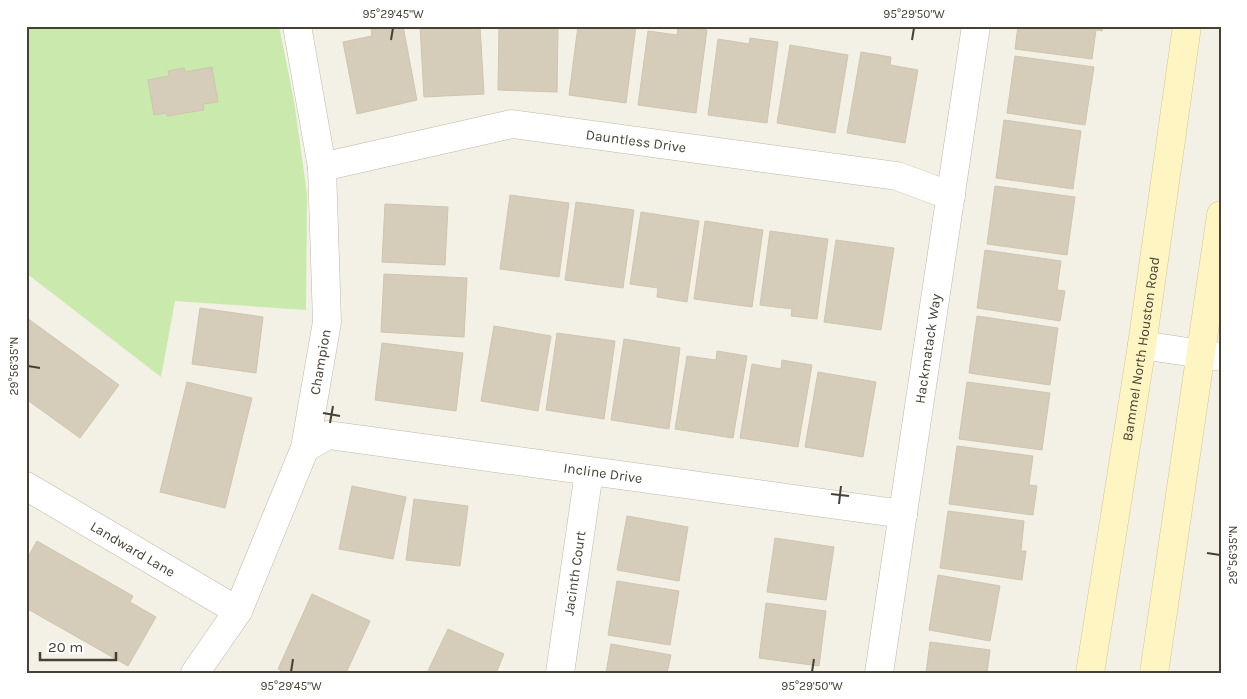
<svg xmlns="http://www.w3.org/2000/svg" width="1247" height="699" viewBox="0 0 1247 699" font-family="Karla,sans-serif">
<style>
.green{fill:#c9e9ad}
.building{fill:#d5ccba;stroke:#d0c5ad}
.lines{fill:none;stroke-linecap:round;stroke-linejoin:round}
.street-casing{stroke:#bfb8a8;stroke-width:29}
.secondary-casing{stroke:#d4c794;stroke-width:29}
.street{stroke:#fff;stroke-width:28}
.secondary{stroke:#fff5c3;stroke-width:28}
.ticks{fill:none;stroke:#464035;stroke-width:2}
.labels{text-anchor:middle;stroke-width:4.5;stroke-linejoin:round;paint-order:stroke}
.street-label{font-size:14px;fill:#464035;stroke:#fff}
.neatline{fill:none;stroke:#464035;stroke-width:2}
.ticks-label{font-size:12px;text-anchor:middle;fill:#464035}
</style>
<rect width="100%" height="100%" fill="#f3f0e5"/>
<path class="green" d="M 26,26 L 279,26 L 294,101 L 307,194 L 306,310 L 175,301 L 161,377 L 26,273 Z"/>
<path class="building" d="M 378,26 L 403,26 L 417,100 L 357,114 L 343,42 L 372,36 L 371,28 Z
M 420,26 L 480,26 L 484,94 L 424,97 Z
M 499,26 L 558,26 L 557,92 L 498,90 Z
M 578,26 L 636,26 L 626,103 L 569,95 Z
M 678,26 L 707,30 L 696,113 L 638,105 L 648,31 L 677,35 Z
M 1018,26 L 1103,26 L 1102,31 L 1096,30 L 1092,59 L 1015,49 Z
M 750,38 L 778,42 L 767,123 L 708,115 L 718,39 L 749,44 Z
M 790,45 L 848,55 L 835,133 L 777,123 Z
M 861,52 L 891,57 L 890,65 L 918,70 L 905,143 L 847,133 Z
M 1015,56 L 1094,67 L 1085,125 L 1007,113 Z
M 212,67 L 218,102 L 203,104 L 204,110 L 167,116 L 166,113 L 154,115 L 148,80 L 169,76 L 168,71 L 184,68 L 185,72 Z
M 1004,120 L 1081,131 L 1073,189 L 996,178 Z
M 995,186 L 1075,197 L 1067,255 L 987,244 Z
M 510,195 L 569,203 L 559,277 L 500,269 Z
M 576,202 L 634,210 L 623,288 L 565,280 Z
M 385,204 L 448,207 L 445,265 L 382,262 Z
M 641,212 L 699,221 L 687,302 L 657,297 L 658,288 L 630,284 Z
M 705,221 L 763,230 L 752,307 L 694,299 Z
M 770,231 L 828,239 L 817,319 L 791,316 L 792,309 L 760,305 Z
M 836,240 L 894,248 L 881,330 L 824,322 Z
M 985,250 L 1061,261 L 1057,290 L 1065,291 L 1060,321 L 977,308 Z
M 384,274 L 467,278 L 464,337 L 381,332 Z
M 200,308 L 263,317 L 256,373 L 192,364 Z
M 977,316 L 1058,328 L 1050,385 L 969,373 Z
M 27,318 L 119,385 L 80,438 L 26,399 Z
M 494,326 L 551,336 L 538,411 L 481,401 Z
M 557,333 L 615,341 L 604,419 L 546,410 Z
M 624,339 L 680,348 L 669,429 L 611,420 Z
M 382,343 L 463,353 L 456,411 L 375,400 Z
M 717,351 L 747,356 L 733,438 L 675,429 L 687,356 L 716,360 Z
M 782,360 L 812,365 L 798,447 L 740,438 L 752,364 L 781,369 Z
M 818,372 L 876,382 L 863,457 L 805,447 Z
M 187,382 L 252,398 L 225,508 L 160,492 Z
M 967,382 L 1050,393 L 1042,450 L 959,439 Z
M 957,446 L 1033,456 L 1029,485 L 1037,486 L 1033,515 L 949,504 Z
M 352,486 L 406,497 L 393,559 L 339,549 Z
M 414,499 L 468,506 L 460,566 L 406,560 Z
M 948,511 L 1024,521 L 1021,551 L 1026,551 L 1022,580 L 940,568 Z
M 627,516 L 688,527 L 679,581 L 617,570 Z
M 775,538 L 834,547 L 826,600 L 767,592 Z
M 37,541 L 133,596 L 130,602 L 156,617 L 128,666 L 26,608 L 26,560 Z
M 938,575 L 1000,586 L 990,641 L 929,630 Z
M 617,581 L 679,591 L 670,645 L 608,635 Z
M 312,594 L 370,621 L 346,673 L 286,673 L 278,669 Z
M 766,603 L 826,611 L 819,666 L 759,658 Z
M 448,629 L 504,654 L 496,673 L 427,673 Z
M 930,642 L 990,650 L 987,673 L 926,673 Z
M 611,644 L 671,655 L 667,673 L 606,673 Z"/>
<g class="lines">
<defs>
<g id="street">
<path id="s1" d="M 322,167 L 512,124 L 897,176 L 951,196"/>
<path d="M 1142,345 L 1221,357"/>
<path id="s2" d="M 305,448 L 328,435 L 903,514"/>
<path id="s3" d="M 26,486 L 238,611"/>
<path id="s4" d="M 195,673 L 238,611 L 305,448 L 327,322 L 322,167 L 297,26"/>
<path id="s5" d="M 560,673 L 589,472"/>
<path id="s6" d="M 879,673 L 976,26"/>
</g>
<g id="secondary">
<path id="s7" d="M 1090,673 L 1142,345 L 1187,26"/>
<path d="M 1154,673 L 1221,215"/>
</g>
</defs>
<use href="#street" class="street-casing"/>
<use href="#secondary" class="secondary-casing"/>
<use href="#street" class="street"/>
<use href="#secondary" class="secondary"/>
</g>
<path class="ticks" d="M 391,40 L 393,28M 912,40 L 914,28M 28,366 L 40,368M 323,413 L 340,416M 330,423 L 333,406M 831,494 L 849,496M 839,504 L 841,486M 1207,553 L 1220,555M 291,672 L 293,659M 812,672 L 814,659"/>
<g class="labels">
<g class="street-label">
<text dy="5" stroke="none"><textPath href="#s1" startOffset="320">Dauntless Drive</textPath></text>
<text dy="5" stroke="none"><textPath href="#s6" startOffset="328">Hackmatack Way</textPath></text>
<text dy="5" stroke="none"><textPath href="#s7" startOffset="328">Bammel North Houston Road</textPath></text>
<text dy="5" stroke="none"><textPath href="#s4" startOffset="339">Champion</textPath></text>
<text dy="5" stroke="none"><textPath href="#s2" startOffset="304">Incline Drive</textPath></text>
<text dy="5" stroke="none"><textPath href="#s3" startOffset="124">Landward Lane</textPath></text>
<text dy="5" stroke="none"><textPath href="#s5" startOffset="101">Jacinth Court</textPath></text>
</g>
</g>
<rect width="1247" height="699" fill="none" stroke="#ffffff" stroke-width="55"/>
<path d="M40 652v8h76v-8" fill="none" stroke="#464035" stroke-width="2.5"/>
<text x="48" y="652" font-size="15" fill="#464035" stroke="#ffffff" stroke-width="4" paint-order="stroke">20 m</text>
<rect x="28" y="28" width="1192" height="644" class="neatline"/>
<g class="ticks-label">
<text x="393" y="18">95°29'45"W</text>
<text x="914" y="18">95°29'50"W</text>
<text transform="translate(14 366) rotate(-90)" y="4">29°56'35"N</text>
<text transform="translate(1233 555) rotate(-90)" y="4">29°56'35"N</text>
<text x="291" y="690">95°29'45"W</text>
<text x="812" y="690">95°29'50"W</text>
</g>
</svg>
